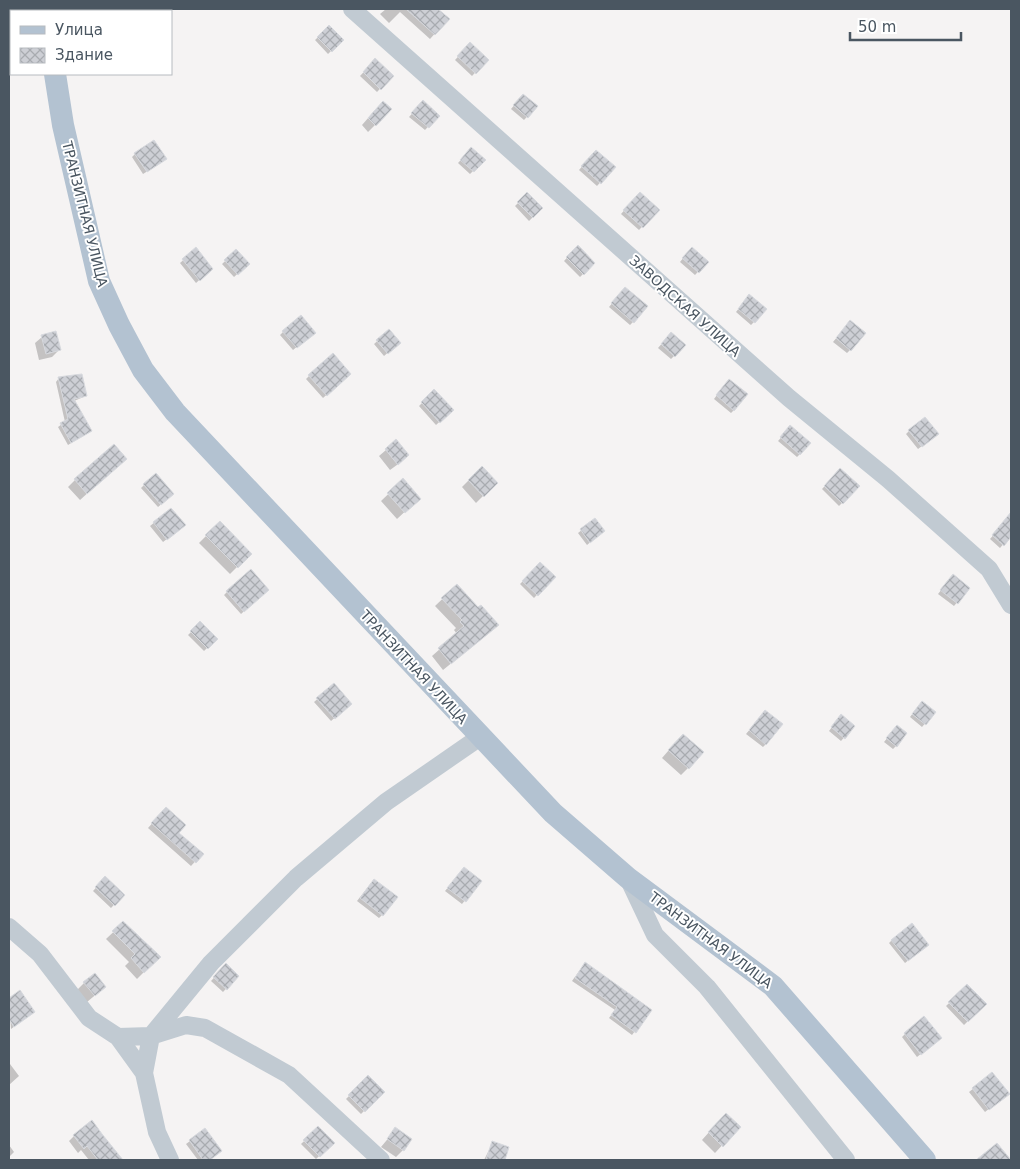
<svg xmlns="http://www.w3.org/2000/svg" width="1020" height="1169" viewBox="0 0 1020 1169" font-family="'DejaVu Sans',sans-serif">
<style>
.shadow{fill:#0003}
.building{fill:url(#building-cross-hatch);stroke:#d7d9de}
.lines{fill:none;stroke-linecap:round;stroke-linejoin:round}
.minor{stroke:#c1cad2;stroke-width:18}
.major{stroke:#b3c2d1;stroke-width:22}
.labels{text-anchor:middle;stroke-width:4;stroke-linejoin:round;paint-order:stroke}
.street-label{font-size:14px;fill:#4a5661;stroke:#fff}
</style>
<defs>
<pattern id="building-cross-hatch" width="8" height="8" patternUnits="userSpaceOnUse" patternTransform="scale(1.25)"><rect width="8" height="8" fill="#cdcfd5"/><path d="M0 0l8 8M0 8l8-8" fill="none" stroke="#a8abb0"/></pattern>
</defs>
<rect width="100%" height="100%" fill="#f5f3f3"/>
<path class="shadow" d="M 386,9 L 436,9 L 448,19 L 430,39 L 400,12 L 389,23 L 380,14 Z
M 329,27 L 342,40 L 328,54 L 315,40 Z
M 470,44 L 487,60 L 472,76 L 455,60 Z
M 375,60 L 392,76 L 377,92 L 360,76 Z
M 523,95 L 536,107 L 524,120 L 511,109 Z
M 423,102 L 438,116 L 425,130 L 409,117 Z
M 376,109 L 375,125 L 368,132 L 362,125 Z
M 471,149 L 484,160 L 470,174 L 458,163 Z
M 596,151 L 614,167 L 597,186 L 579,170 Z
M 135,154 L 162,162 L 143,174 L 132,157 Z
M 640,193 L 658,210 L 639,230 L 621,214 Z
M 527,194 L 542,208 L 529,221 L 515,206 Z
M 578,246 L 594,263 L 580,277 L 564,261 Z
M 196,249 L 211,269 L 196,283 L 180,263 Z
M 236,251 L 248,264 L 234,277 L 222,264 Z
M 689,251 L 707,262 L 695,275 L 680,262 Z
M 622,292 L 633,322 L 630,325 L 609,307 Z
M 746,299 L 754,322 L 751,325 L 736,312 Z
M 847,325 L 850,350 L 847,353 L 833,342 Z
M 389,331 L 399,343 L 384,356 L 374,344 Z
M 283,332 L 311,335 L 293,350 L 280,335 Z
M 671,333 L 685,345 L 671,359 L 658,348 Z
M 42,337 L 59,350 L 52,357 L 39,360 L 35,343 Z
M 309,376 L 346,377 L 323,398 L 306,379 Z
M 59,378 L 86,396 L 74,401 L 91,431 L 68,445 L 58,427 L 65,422 L 56,382 Z
M 726,383 L 734,410 L 731,413 L 714,399 Z
M 434,391 L 452,410 L 436,425 L 419,406 Z
M 788,430 L 800,454 L 797,457 L 778,441 Z
M 909,431 L 934,437 L 918,449 L 906,434 Z
M 386,450 L 401,462 L 390,470 L 379,456 Z
M 119,465 L 80,500 L 68,487 L 75,480 Z
M 482,467 L 496,483 L 476,503 L 462,487 Z
M 840,470 L 858,487 L 839,506 L 822,489 Z
M 403,480 L 412,505 L 397,519 L 381,501 Z
M 144,485 L 170,497 L 158,507 L 141,488 Z
M 171,509 L 181,528 L 163,542 L 150,526 Z
M 595,520 L 600,534 L 587,545 L 578,533 Z
M 1007,520 L 1011,524 L 1011,535 L 1000,548 L 990,539 Z
M 220,522 L 250,554 L 230,574 L 199,543 Z
M 540,564 L 554,577 L 534,598 L 520,584 Z
M 950,579 L 969,588 L 954,606 L 938,594 Z
M 456,586 L 490,632 L 443,670 L 432,656 L 457,634 L 454,630 L 456,628 L 435,606 Z
M 227,592 L 264,593 L 241,614 L 224,595 Z
M 200,623 L 216,639 L 204,651 L 188,635 Z
M 334,685 L 350,704 L 331,721 L 314,702 Z
M 919,705 L 935,712 L 922,727 L 910,717 Z
M 762,715 L 766,744 L 763,747 L 746,734 Z
M 838,719 L 854,726 L 841,741 L 829,731 Z
M 894,730 L 896,746 L 893,749 L 884,742 Z
M 676,742 L 688,768 L 681,775 L 662,758 Z
M 166,808 L 177,833 L 202,854 L 191,866 L 148,828 Z
M 461,872 L 480,882 L 462,904 L 445,891 Z
M 105,878 L 123,895 L 111,908 L 93,891 Z
M 371,883 L 382,915 L 379,918 L 357,901 Z
M 123,923 L 159,957 L 137,979 L 125,966 L 129,962 L 106,939 Z
M 892,940 L 924,948 L 905,963 L 889,943 Z
M 226,965 L 238,976 L 223,992 L 211,981 Z
M 582,967 L 651,1010 L 632,1035 L 609,1018 L 615,1010 L 572,981 Z
M 84,983 L 105,987 L 87,1002 L 77,990 Z
M 967,986 L 985,1004 L 964,1025 L 946,1006 Z
M 20,992 L 30,1015 L 11,1029 L 9,1000 Z
M 905,1034 L 937,1041 L 917,1057 L 902,1037 Z
M 10,1064 L 19,1076 L 9,1085 L 9,1065 Z
M 992,1074 L 1005,1096 L 985,1112 L 969,1092 Z
M 368,1077 L 383,1092 L 361,1114 L 346,1099 Z
M 719,1121 L 739,1127 L 715,1153 L 702,1140 Z
M 318,1128 L 333,1143 L 316,1159 L 301,1144 Z
M 396,1129 L 403,1150 L 396,1157 L 381,1147 Z
M 205,1130 L 217,1154 L 209,1160 L 198,1160 L 186,1144 Z
M 74,1136 L 122,1160 L 89,1160 L 81,1150 L 78,1153 L 69,1141 Z
M 493,1142 L 508,1148 L 503,1160 L 484,1160 Z
M 9,1145 L 14,1152 L 9,1157 Z"/>
<path class="building" d="M 406,9 L 438,9 L 450,19 L 435,35 Z
M 329,25 L 344,40 L 332,52 L 317,37 Z
M 470,42 L 489,60 L 476,74 L 457,56 Z
M 375,58 L 394,76 L 381,90 L 363,72 Z
M 523,94 L 538,106 L 528,118 L 513,105 Z
M 423,100 L 440,116 L 429,128 L 411,113 Z
M 383,101 L 392,109 L 376,126 L 368,118 Z
M 154,140 L 167,159 L 147,172 L 134,153 Z
M 471,147 L 486,160 L 474,172 L 460,160 Z
M 596,150 L 616,167 L 601,184 L 581,166 Z
M 527,192 L 543,208 L 533,218 L 517,202 Z
M 640,192 L 660,210 L 643,228 L 623,210 Z
M 578,245 L 595,263 L 584,275 L 566,257 Z
M 196,247 L 213,269 L 200,281 L 182,259 Z
M 692,247 L 709,262 L 699,273 L 682,258 Z
M 236,249 L 250,264 L 238,275 L 224,260 Z
M 625,287 L 648,306 L 634,323 L 611,303 Z
M 749,294 L 767,309 L 755,323 L 738,309 Z
M 301,315 L 316,333 L 297,348 L 282,331 Z
M 850,320 L 866,333 L 851,351 L 836,338 Z
M 389,329 L 401,343 L 388,354 L 376,340 Z
M 56,331 L 61,350 L 46,354 L 41,335 Z
M 671,332 L 686,345 L 675,357 L 661,344 Z
M 333,353 L 351,374 L 327,396 L 308,375 Z
M 82,374 L 87,396 L 74,399 L 92,431 L 71,443 L 60,423 L 68,419 L 58,377 Z
M 729,379 L 748,394 L 734,411 L 716,395 Z
M 434,389 L 454,410 L 440,423 L 421,402 Z
M 925,417 L 939,434 L 922,447 L 908,430 Z
M 790,425 L 811,443 L 800,455 L 780,437 Z
M 396,439 L 409,455 L 398,465 L 385,449 Z
M 114,444 L 127,459 L 87,494 L 74,479 Z
M 482,466 L 498,483 L 484,497 L 468,480 Z
M 840,468 L 860,486 L 843,504 L 824,486 Z
M 156,473 L 174,494 L 161,505 L 143,484 Z
M 403,478 L 421,499 L 405,513 L 387,493 Z
M 171,508 L 186,525 L 167,540 L 153,522 Z
M 1011,512 L 1011,537 L 1004,546 L 992,535 Z
M 595,518 L 605,531 L 590,543 L 580,529 Z
M 220,521 L 252,554 L 238,568 L 205,535 Z
M 540,562 L 556,577 L 538,596 L 522,581 Z
M 251,569 L 269,590 L 244,612 L 226,591 Z
M 953,574 L 970,588 L 958,604 L 940,590 Z
M 457,584 L 478,607 L 481,605 L 499,625 L 451,664 L 438,648 L 464,626 L 460,622 L 462,620 L 441,598 Z
M 200,621 L 218,639 L 208,649 L 190,631 Z
M 334,683 L 352,704 L 335,719 L 316,698 Z
M 922,701 L 936,712 L 926,725 L 912,714 Z
M 765,710 L 783,724 L 766,745 L 749,730 Z
M 841,714 L 855,726 L 845,739 L 831,727 Z
M 897,725 L 907,733 L 897,747 L 886,738 Z
M 683,734 L 704,752 L 689,769 L 668,750 Z
M 166,807 L 186,825 L 179,833 L 204,854 L 196,863 L 151,823 Z
M 464,867 L 482,881 L 466,902 L 447,888 Z
M 105,876 L 125,895 L 115,906 L 95,887 Z
M 374,879 L 398,897 L 383,916 L 360,898 Z
M 123,921 L 161,957 L 144,973 L 131,958 L 135,954 L 112,931 Z
M 912,923 L 929,945 L 908,961 L 891,940 Z
M 585,962 L 652,1010 L 636,1033 L 611,1015 L 617,1007 L 575,978 Z
M 226,963 L 239,976 L 227,990 L 213,977 Z
M 95,973 L 106,987 L 95,996 L 83,982 Z
M 967,984 L 987,1004 L 968,1022 L 948,1002 Z
M 20,990 L 35,1012 L 14,1027 L 9,1019 L 9,998 Z
M 924,1016 L 942,1038 L 921,1055 L 904,1033 Z
M 992,1072 L 1010,1094 L 989,1110 L 972,1088 Z
M 368,1075 L 385,1092 L 365,1112 L 348,1095 Z
M 726,1113 L 741,1127 L 723,1147 L 708,1132 Z
M 92,1120 L 102,1134 L 123,1160 L 98,1160 L 87,1146 L 84,1149 L 73,1135 Z
M 318,1126 L 335,1143 L 320,1157 L 303,1140 Z
M 395,1127 L 412,1139 L 404,1151 L 387,1139 Z
M 205,1128 L 222,1151 L 210,1160 L 203,1160 L 189,1140 Z
M 492,1141 L 509,1147 L 505,1160 L 486,1160 Z
M 997,1143 L 1011,1160 L 976,1160 Z"/>
<g class="lines">
<path class="minor" d="M 352,9 L 789,398 L 888,479 L 989,569 L 1011,605
M 628,878 L 655,935 L 707,987 L 846,1160
M 9,927 L 40,954 L 89,1018 L 118,1037 L 144,1073 L 157,1132 L 170,1160
M 118,1037 L 151,1036 L 186,1025 L 205,1028 L 289,1075 L 381,1160
M 144,1073 L 151,1036 L 211,963 L 296,878 L 386,802 L 480,737"/>
<path class="major" d="M 44,9 L 44,11
M 55,74 L 63,125 L 99,281 L 119,325 L 143,370 L 175,412 L 553,813 L 628,878 L 773,986 L 925,1160"/>
</g>
<g class="labels">
<g class="street-label">
<text transform="translate(85 214) rotate(76)" y="5">ТРАНЗИТНАЯ УЛИЦА</text>
<text transform="translate(685 306) rotate(42)" y="5">ЗАВОДСКАЯ УЛИЦА</text>
<text transform="translate(414 667) rotate(47)" y="5">ТРАНЗИТНАЯ УЛИЦА</text>
<text transform="translate(711 940) rotate(37)" y="5">ТРАНЗИТНАЯ УЛИЦА</text>
</g>
</g>
<rect width="1020" height="1169" fill="none" stroke="#4a5661" stroke-width="20"/>
<rect x="10" y="10" width="162" height="65" fill="#ffffff" stroke="#b7bbc0"/>
<rect x="20" y="26" width="25" height="8" fill="#b3c2d1" stroke="#b7bbc0"/>
<text x="55" y="35" font-size="15" fill="#4a5661">Улица</text>
<rect x="20" y="48" width="25" height="15" fill="url(#building-cross-hatch)" stroke="#b7bbc0"/>
<text x="55" y="60" font-size="15" fill="#4a5661">Здание</text>
<path d="M850 32v8h111v-8" fill="none" stroke="#4a5661" stroke-width="2.5"/>
<text x="858" y="32" font-size="15" fill="#4a5661" stroke="#ffffff" stroke-width="4" paint-order="stroke">50 m</text>
</svg>
